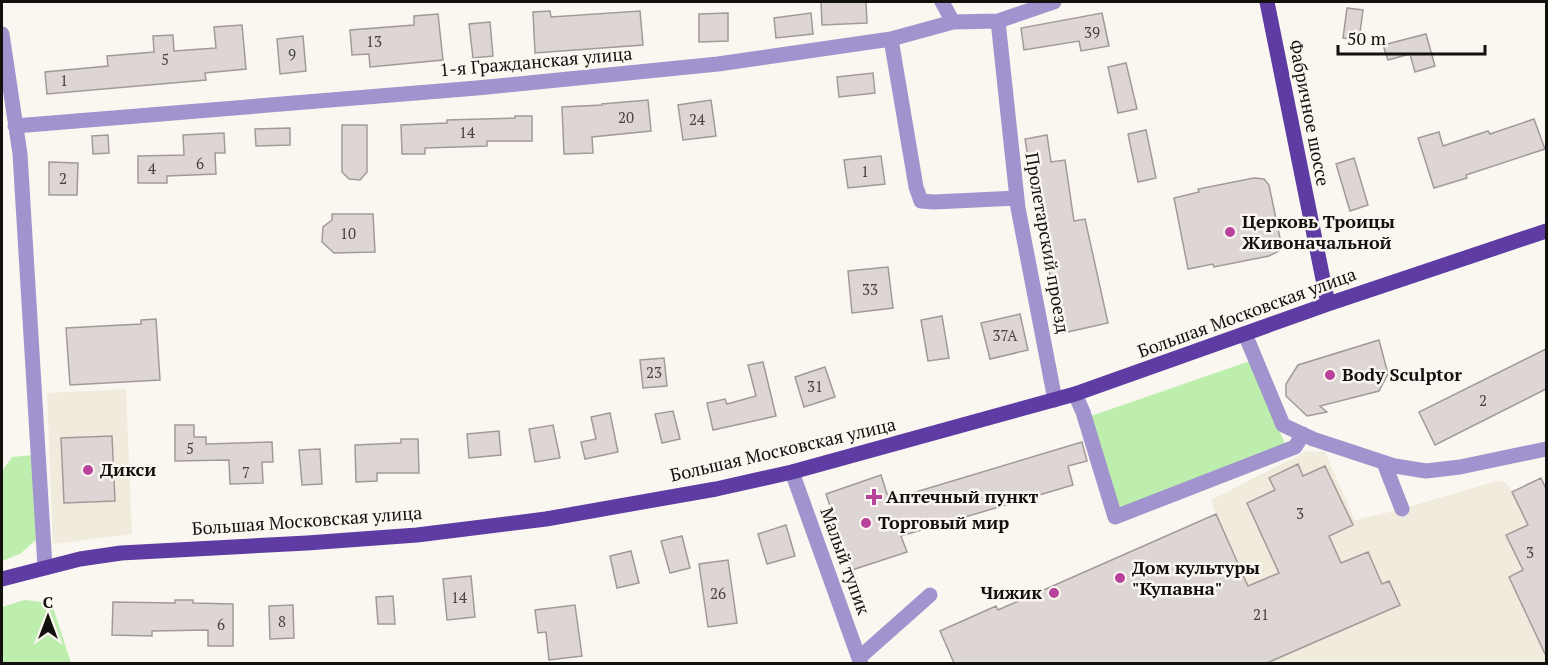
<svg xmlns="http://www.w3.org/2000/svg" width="1548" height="665" viewBox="0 0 1548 665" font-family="'PT Serif',serif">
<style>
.built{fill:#f0ebdc}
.green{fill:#bdeeae}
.building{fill:#ded5d5;stroke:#a29a99;stroke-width:1.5}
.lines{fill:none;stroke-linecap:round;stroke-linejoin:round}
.minor{stroke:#a194ce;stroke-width:15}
.major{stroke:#5e3ca4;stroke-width:15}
.poi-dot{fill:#b9439b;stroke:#faf7f0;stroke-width:2}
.labels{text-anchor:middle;stroke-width:5;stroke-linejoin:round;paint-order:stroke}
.number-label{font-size:15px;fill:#454240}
.street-label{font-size:18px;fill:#12110e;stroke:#faf7f0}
.poi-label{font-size:18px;font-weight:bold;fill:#12110e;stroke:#faf7f0;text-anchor:start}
</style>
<rect width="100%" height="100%" fill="#faf7f0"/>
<path class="built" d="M 126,389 L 132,534 L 53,544 L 47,393 Z
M 1307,451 L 1325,452 L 1355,520 L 1402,509 L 1496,481 L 1505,482 L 1513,492 L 1541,478 L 1546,489 L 1546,663 L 954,663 L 940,631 L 996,606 L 998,610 L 1216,514 L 1211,500 Z"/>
<path class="green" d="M 1250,361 L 1286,446 L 1119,508 L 1091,416 Z
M 33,455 L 38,538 L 20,554 L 2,561 L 2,471 L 12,457 Z
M 24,600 L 43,602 L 54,610 L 71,663 L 2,663 L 2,607 Z"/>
<path class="building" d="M 821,2 L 866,2 L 867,23 L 822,25 Z
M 1347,8 L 1363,10 L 1359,40 L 1343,38 Z
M 550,11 L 551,17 L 640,11 L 643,45 L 535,53 L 533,12 Z
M 728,13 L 728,41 L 699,42 L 699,14 Z
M 811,13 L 813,34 L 776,38 L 774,18 Z
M 1102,13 L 1109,46 L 1081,51 L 1079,41 L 1024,50 L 1021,28 Z
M 438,14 L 443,60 L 370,67 L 369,54 L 352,55 L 350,30 L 414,25 L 414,16 Z
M 490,22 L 493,56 L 473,58 L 469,24 Z
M 242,25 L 246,69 L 205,73 L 206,80 L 47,94 L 45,72 L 108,66 L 107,56 L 154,52 L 153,36 L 173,35 L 174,51 L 216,48 L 214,27 Z
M 1426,34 L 1435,66 L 1415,72 L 1410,54 L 1388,60 L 1383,45 Z
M 303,36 L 306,71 L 280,74 L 277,39 Z
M 1126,63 L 1137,109 L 1118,113 L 1108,67 Z
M 873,73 L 875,93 L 839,97 L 837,77 Z
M 648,100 L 651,131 L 592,137 L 593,153 L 564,154 L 562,107 L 602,105 L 602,104 Z
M 711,100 L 716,136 L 683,140 L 678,105 Z
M 515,116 L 532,116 L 532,141 L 487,141 L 487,146 L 425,148 L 425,154 L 402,154 L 401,125 L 447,123 L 447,120 L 515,118 Z
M 1534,119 L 1545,149 L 1466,175 L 1467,178 L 1434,188 L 1418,138 L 1439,132 L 1443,146 L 1488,131 L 1490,134 Z
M 342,125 L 367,125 L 367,172 L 360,180 L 349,179 L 342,172 Z
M 290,128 L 290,145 L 256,146 L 255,129 Z
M 1146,130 L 1156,178 L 1138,182 L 1128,134 Z
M 224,133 L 225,153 L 215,153 L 216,174 L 167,176 L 167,183 L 138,183 L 138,156 L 184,155 L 183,135 Z
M 108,135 L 109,153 L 93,154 L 92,136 Z
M 1047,135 L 1051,162 L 1065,160 L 1074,221 L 1085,219 L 1108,323 L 1063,333 L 1039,226 L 1025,139 Z
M 881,156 L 885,184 L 848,188 L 844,160 Z
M 1354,158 L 1368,205 L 1350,211 L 1336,164 Z
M 49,162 L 78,163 L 77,195 L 49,195 Z
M 1254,178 L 1264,179 L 1269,185 L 1281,243 L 1279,251 L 1269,256 L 1214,267 L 1213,264 L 1188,269 L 1174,198 L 1199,192 L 1198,189 Z
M 332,214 L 373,214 L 375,252 L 334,253 L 322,242 L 323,227 L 332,220 Z
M 888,267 L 893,308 L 852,313 L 848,271 Z
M 1020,314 L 1028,350 L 990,359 L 981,323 Z
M 942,316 L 949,358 L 928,361 L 921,320 Z
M 156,319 L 160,380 L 70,385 L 66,328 L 141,324 L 141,320 Z
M 1379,340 L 1388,374 L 1379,391 L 1320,406 L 1327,412 L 1307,416 L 1286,396 L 1286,384 L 1298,365 Z
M 1546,349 L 1546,389 L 1435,445 L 1419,412 Z
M 664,358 L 667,386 L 643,388 L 640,360 Z
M 763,362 L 776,416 L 713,430 L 707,403 L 725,399 L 727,404 L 756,396 L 748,365 Z
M 825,367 L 835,397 L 804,407 L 795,377 Z
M 673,411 L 680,439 L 662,443 L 655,414 Z
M 610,413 L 618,452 L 585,459 L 581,442 L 596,439 L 591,417 Z
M 175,425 L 194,425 L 194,437 L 206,437 L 206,444 L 272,442 L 273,462 L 262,462 L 263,483 L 230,484 L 229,460 L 175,461 Z
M 553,425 L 560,458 L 535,462 L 529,429 Z
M 499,431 L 501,455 L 469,458 L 467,434 Z
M 112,436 L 115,501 L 64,503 L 61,438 Z
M 401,439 L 418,439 L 419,473 L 377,473 L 377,481 L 356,482 L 355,445 L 401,443 Z
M 1082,442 L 1087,461 L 1068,466 L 1073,485 L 901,536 L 907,552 L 852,570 L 826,494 L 881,475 L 889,500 Z
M 320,449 L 322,484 L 302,485 L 299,450 Z
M 1298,464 L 1303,476 L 1325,466 L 1353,525 L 1329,536 L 1341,563 L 1368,552 L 1382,584 L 1389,581 L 1400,605 L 1267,663 L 954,663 L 940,631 L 996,606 L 998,610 L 1216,514 L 1248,586 L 1279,573 L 1247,503 L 1275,490 L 1269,478 Z
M 1541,478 L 1546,489 L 1546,656 L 1509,577 L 1523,570 L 1506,535 L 1528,525 L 1512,492 Z
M 786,525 L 795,556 L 767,564 L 758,534 Z
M 682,536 L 690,568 L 670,573 L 661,541 Z
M 631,551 L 639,583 L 617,588 L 610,556 Z
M 728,560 L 737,623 L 708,627 L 699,564 Z
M 471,576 L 475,617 L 447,620 L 443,579 Z
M 393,596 L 395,624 L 378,624 L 376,597 Z
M 175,600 L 193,600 L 193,603 L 233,604 L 233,646 L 208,646 L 208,630 L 152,631 L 152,636 L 112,635 L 113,602 L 175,603 Z
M 293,605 L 294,638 L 270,639 L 269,606 Z
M 575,605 L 582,656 L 549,660 L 546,632 L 538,633 L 535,610 Z"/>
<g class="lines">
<path class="minor" d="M 942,2 L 953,22
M 998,21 L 1018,208 L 1055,400
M 2,34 L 20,154 L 45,567
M 891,39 L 916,187 L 921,201 L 934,202 L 1017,198
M 15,126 L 477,88 L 718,64 L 891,39 L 953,22 L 998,21 L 1054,2
M 1245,334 L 1283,425 L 1313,439 L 1395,466 L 1426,471 L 1460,467 L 1546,449
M 1075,394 L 1083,412 L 1115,517 L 1295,447 L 1303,434
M 1384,463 L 1402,509
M 792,472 L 861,664
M 859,658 L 930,595"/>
<path class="major" d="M 1267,2 L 1328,304
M 2,579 L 80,559 L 121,553 L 307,543 L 417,535 L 546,519 L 716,489 L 792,472 L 1075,394 L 1328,304 L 1546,231"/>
</g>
<g class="poi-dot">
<circle cx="1230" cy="232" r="6"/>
<circle cx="1330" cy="375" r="6"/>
<circle cx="88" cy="470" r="6"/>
<path d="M871 488h6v6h6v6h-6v6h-6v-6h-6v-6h6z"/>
<circle cx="866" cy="523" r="6"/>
<circle cx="1120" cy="578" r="6"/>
<circle cx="1054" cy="593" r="6"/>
</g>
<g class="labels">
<g class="number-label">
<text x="1092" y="38">39</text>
<text x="374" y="47">13</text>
<text x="292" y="60">9</text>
<text x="165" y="65">5</text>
<text x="64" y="86">1</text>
<text x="626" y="123">20</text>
<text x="697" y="125">24</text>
<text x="467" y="138">14</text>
<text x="200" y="169">6</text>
<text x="152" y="174">4</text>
<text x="865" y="177">1</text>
<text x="63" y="184">2</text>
<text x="348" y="239">10</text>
<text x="870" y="295">33</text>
<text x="1005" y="341">37А</text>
<text x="654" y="378">23</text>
<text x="815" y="392">31</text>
<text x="1483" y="406">2</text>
<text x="190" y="454">5</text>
<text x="246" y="478">7</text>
<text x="1300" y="519">3</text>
<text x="1530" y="558">3</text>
<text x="718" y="599">26</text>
<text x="459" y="603">14</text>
<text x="1261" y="620">21</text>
<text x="282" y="627">8</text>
<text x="221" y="630">6</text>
</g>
<g class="street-label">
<text transform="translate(536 62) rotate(-5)" y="6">1-я Гражданская улица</text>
<text transform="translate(1309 113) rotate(79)" y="6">Фабричное шоссе</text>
<text transform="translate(1047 243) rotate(80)" y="6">Пролетарский проезд</text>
<text transform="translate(1247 313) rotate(-20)" y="6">Большая Московская улица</text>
<text transform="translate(783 450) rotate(-13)" y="6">Большая Московская улица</text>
<text transform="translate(307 521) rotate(-4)" y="6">Большая Московская улица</text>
<text transform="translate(845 561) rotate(70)" y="6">Малый тупик</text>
</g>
<g class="poi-label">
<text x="1242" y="228">Церковь Троицы<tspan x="1242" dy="21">Живоначальной</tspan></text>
<text x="1342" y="381">Body Sculptor</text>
<text x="100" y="476">Дикси</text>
<text x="886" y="503">Аптечный пункт</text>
<text x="878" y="529">Торговый мир</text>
<text x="1132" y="574">Дом культуры<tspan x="1132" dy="21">"Купавна"</tspan></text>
<text x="1042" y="599" text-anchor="end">Чижик</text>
</g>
</g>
<rect width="1548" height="665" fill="none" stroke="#12110e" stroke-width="6"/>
<g transform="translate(48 617)" stroke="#faf7f0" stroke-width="4.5" paint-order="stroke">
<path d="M0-4.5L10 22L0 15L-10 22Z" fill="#12110e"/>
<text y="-9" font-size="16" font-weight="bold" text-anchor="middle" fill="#12110e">С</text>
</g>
<path d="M1338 45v9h147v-9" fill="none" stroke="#12110e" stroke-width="3"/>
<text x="1347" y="45" font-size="18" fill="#12110e" stroke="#faf7f0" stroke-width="4.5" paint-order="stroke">50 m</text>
</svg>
